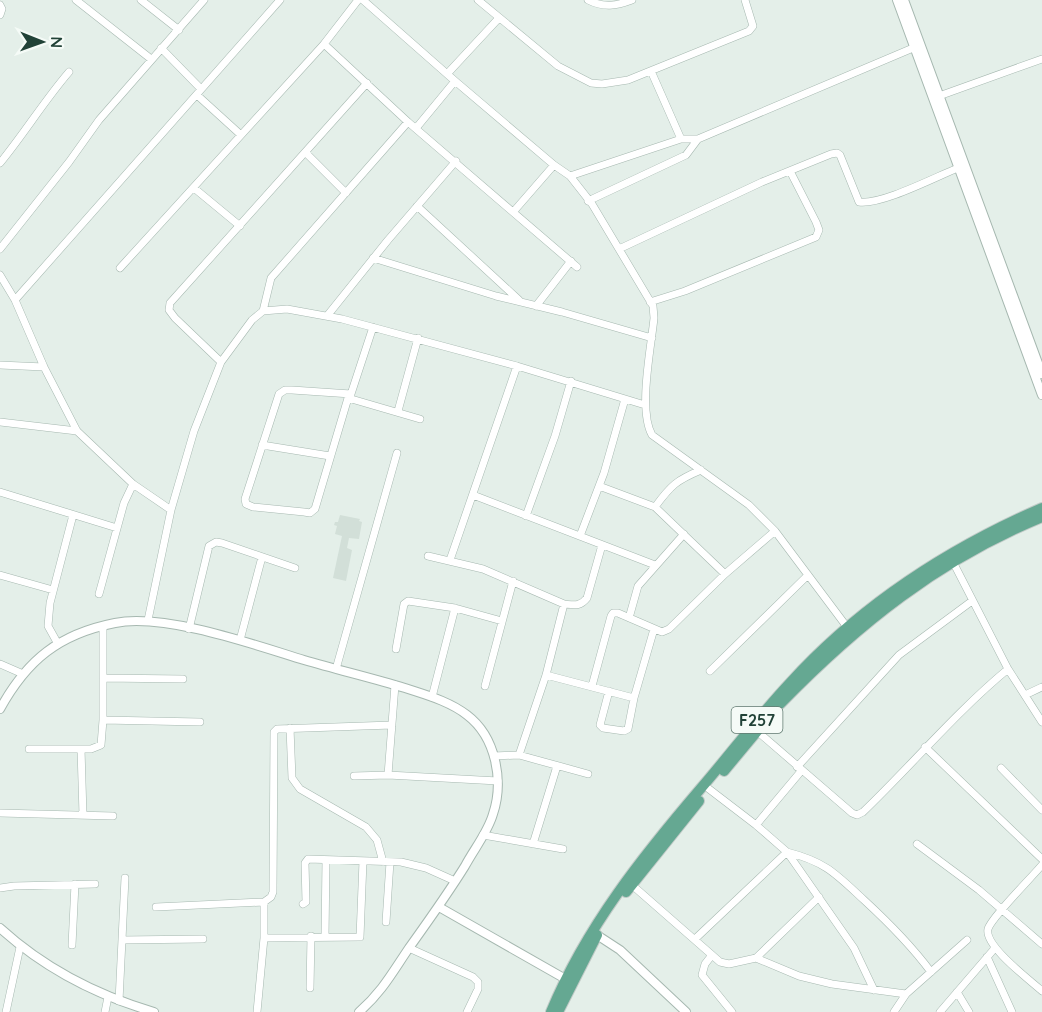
<svg xmlns="http://www.w3.org/2000/svg" width="1042" height="1012" viewBox="0 0 1042 1012" font-family="Quicksand,sans-serif">
<style>
.built{fill:#d2dfd8}
.lines{fill:none;stroke-linecap:round;stroke-linejoin:round}
.minor-casing{stroke:#a6b8b0;stroke-width:8}
.tertiary-casing{stroke:#a6b8b0;stroke-width:10}
.primary-casing{stroke:#c1cac7;stroke-width:12}
.minor{stroke:#fff;stroke-width:7}
.tertiary{stroke:#fff;stroke-width:8}
.primary{stroke:#65a892;stroke-width:10}
.labels{text-anchor:middle;stroke-width:4.5;stroke-linejoin:round;paint-order:stroke}
.shield{fill:#f5fbf7;stroke:#617a71;stroke-width:1.5}
.shield-label{font-size:16px;font-weight:bold;fill:#214237}
</style>
<rect width="100%" height="100%" fill="#e4efe9"/>
<path class="built" d="M 340,515 L 360,519 L 359,521 L 362,522 L 359,539 L 349,538 L 347,548 L 352,550 L 346,581 L 333,578 L 342,536 L 335,534 L 337,526 L 334,525 L 335,522 L 338,522 Z"/>
<g class="lines">
<defs>
<path id="minor" d="M 76,0 L 151,59
M 141,0 L 179,30
M 363,0 L 455,81 L 554,165 L 570,176 L 592,204 L 653,306 L 654,318 C 651,348 638,410 652,435 L 749,505 L 775,531 L 847,627
M 478,0 L 558,66 L 591,83 L 602,84 L 628,80 L 749,31 L 753,26 L 745,0
M 588,0 C 604,8 616,6 632,0
M 0,5 L 2,9 L 0,15
M 324,44 L 408,122 L 577,267
M 161,48 L 201,89
M 651,71 L 681,139
M 447,74 L 499,18
M 197,95 L 241,135
M 939,96 L 1042,59
M 417,127 L 455,81
M 306,153 L 346,193
M 0,163 C 24,134 44,101 69,72
M 570,176 L 681,139 L 698,139 L 913,48
M 194,188 L 240,226
M 588,201 L 686,155 L 698,139
M 417,206 L 519,300
M 514,211 L 554,165
M 0,249 L 69,162 L 99,120 L 204,0
M 619,249 L 762,182 L 831,154 L 837,153 L 840,155 L 859,202 C 882,205 935,177 958,168
M 373,258 L 496,296 L 562,312 L 652,338
M 120,268 L 324,44 L 358,0
M 0,275 L 15,300 L 44,367 L 77,431 L 133,484 L 171,510
M 15,300 L 280,0
M 650,302 L 685,291 L 816,237 L 819,230 L 816,222 L 790,171
M 536,306 L 571,261
M 263,311 L 271,278 L 408,122
M 327,316 L 388,240 L 456,161
M 221,362 L 175,318 L 169,310 L 170,303 L 367,83
M 0,365 L 44,367
M 351,394 L 292,390 L 285,390 L 279,394 L 245,499 L 246,504 L 253,507 L 304,512 L 310,513 L 315,509 L 348,398 L 351,394 L 373,327
M 348,398 L 420,419
M 398,411 L 418,338
M 0,422 L 77,431
M 262,445 L 330,456
M 599,486 L 655,507 L 725,574
M 0,492 L 117,528
M 473,495 L 655,565
M 655,507 C 671,485 677,480 701,470
M 526,516 L 555,436 L 571,381
M 580,536 L 604,473 L 625,399
M 428,556 L 483,569 L 564,604 C 574,605 580,607 587,598 L 602,545
M 450,560 L 517,366
M 953,562 L 1008,669 L 1042,722
M 0,575 L 53,590
M 99,594 L 124,503 L 133,484
M 629,618 L 638,586 L 684,534
M 148,620 L 171,510 L 194,431 L 221,362 L 252,320 L 263,311 L 287,309 L 342,319 L 517,366 L 645,405
M 189,629 L 209,546 L 216,542 L 222,543 L 295,568
M 240,640 L 262,557
M 58,644 L 48,626 L 50,603 L 73,515
M 396,649 L 404,604 L 408,601 L 455,608 L 502,621
M 0,664 L 23,674
M 336,669 L 397,453
M 710,671 L 808,575
M 546,675 L 634,698
M 103,678 L 183,679
M 485,686 L 513,581
M 592,686 L 611,616 L 613,613 L 618,613 L 662,632 L 669,629 L 725,574 L 775,531
M 609,691 L 600,725 L 603,728 L 624,731 L 628,729 L 634,698 L 654,629
M 1025,695 L 1042,687
M 432,697 L 455,608
M 103,720 L 200,722
M 290,728 L 292,778 L 300,789 L 366,827 L 377,840 L 383,862
M 757,731 L 852,813 L 857,815 L 863,812 C 912,765 955,713 1008,669
M 925,747 L 1042,859
M 29,749 L 91,749 L 101,745 L 103,720 L 103,626
M 81,749 L 83,815
M 519,755 L 546,675 L 564,604
M 494,756 L 519,755 L 588,774
M 797,767 L 899,655 L 972,601
M 1001,768 L 1042,810
M 388,775 L 395,685
M 354,776 L 388,775 L 498,781
M 709,789 L 756,825 L 787,852 L 854,948 L 874,990
M 0,813 L 113,816
M 756,825 L 802,770
M 483,835 L 563,849
M 533,844 L 557,766
M 917,844 L 979,890 L 1042,944
M 787,852 C 826,862 836,874 864,900 C 889,923 911,945 931,972
M 1042,865 C 1032,877 991,918 988,929 C 984,946 1030,980 1042,991
M 632,885 L 720,962 L 729,964 L 756,958 L 819,897
M 0,888 L 14,886 L 95,884
M 303,904 L 306,902 L 305,863 L 308,859 L 401,862 L 426,868 L 455,881
M 156,907 L 264,902 L 271,897 L 273,892 L 274,732 L 277,729 L 392,725
M 386,922 L 390,862
M 325,937 L 326,860
M 264,938 L 360,937 L 363,861
M 695,939 L 787,852
M 122,940 L 203,939
M 72,945 L 75,884
M 409,948 L 473,977 L 478,982 L 478,989 L 467,1012
M 712,955 L 705,964 L 702,975 L 732,1012
M 987,957 L 1012,1012
M 756,958 L 799,976 L 832,984 L 906,994
M 310,988 L 311,936
M 957,992 L 969,1012
M 119,1001 L 125,878
M 6,1012 L 20,947
M 105,1012 L 108,997
M 257,1012 L 264,938 L 264,902
M 894,1012 L 906,994 L 967,940
M 940,1012 L 995,948"/>
<path id="tertiary" d="M 897,0 L 1042,395
M 904,0 L 1042,374
M 0,709 C 27,660 59,634 115,623 C 165,613 255,645 304,660 C 338,670 372,678 405,688 C 426,695 449,701 467,715 C 496,737 504,781 493,814 C 488,832 474,849 465,866 C 447,895 429,920 409,948 C 392,973 382,992 359,1012
M 439,907 L 569,981
M 0,928 C 45,969 96,995 154,1012
M 597,935 L 620,950 L 686,1012"/>
<path id="primary" d="M 780,704 C 858,624 938,560 1042,517
M 724,771 L 768,718
M 626,892 L 699,801
M 551,1012 C 586,927 643,856 702,787 C 732,752 759,716 790,683 C 860,606 948,549 1042,508
M 558,1012 L 597,935"/>
</defs>
<use href="#minor" class="minor-casing"/>
<use href="#tertiary" class="tertiary-casing"/>
<use href="#primary" class="primary-casing"/>
<use href="#minor" class="minor"/>
<use href="#tertiary" class="tertiary"/>
<use href="#primary" class="primary"/>
</g>
<g class="labels">
<rect class="shield" x="731.5" y="707" width="51" height="26" rx="4.5"/>
<g class="shield-label">
<text x="757" y="726">F257</text>
</g>
</g>
<g transform="translate(42 42) rotate(91)" stroke="#f5fbf7" stroke-width="4.5" paint-order="stroke">
<path d="M0-4.5L10 22L0 15L-10 22Z" fill="#214237"/>
<text y="-9" font-size="16" font-weight="bold" text-anchor="middle" fill="#214237">N</text>
</g>
</svg>
